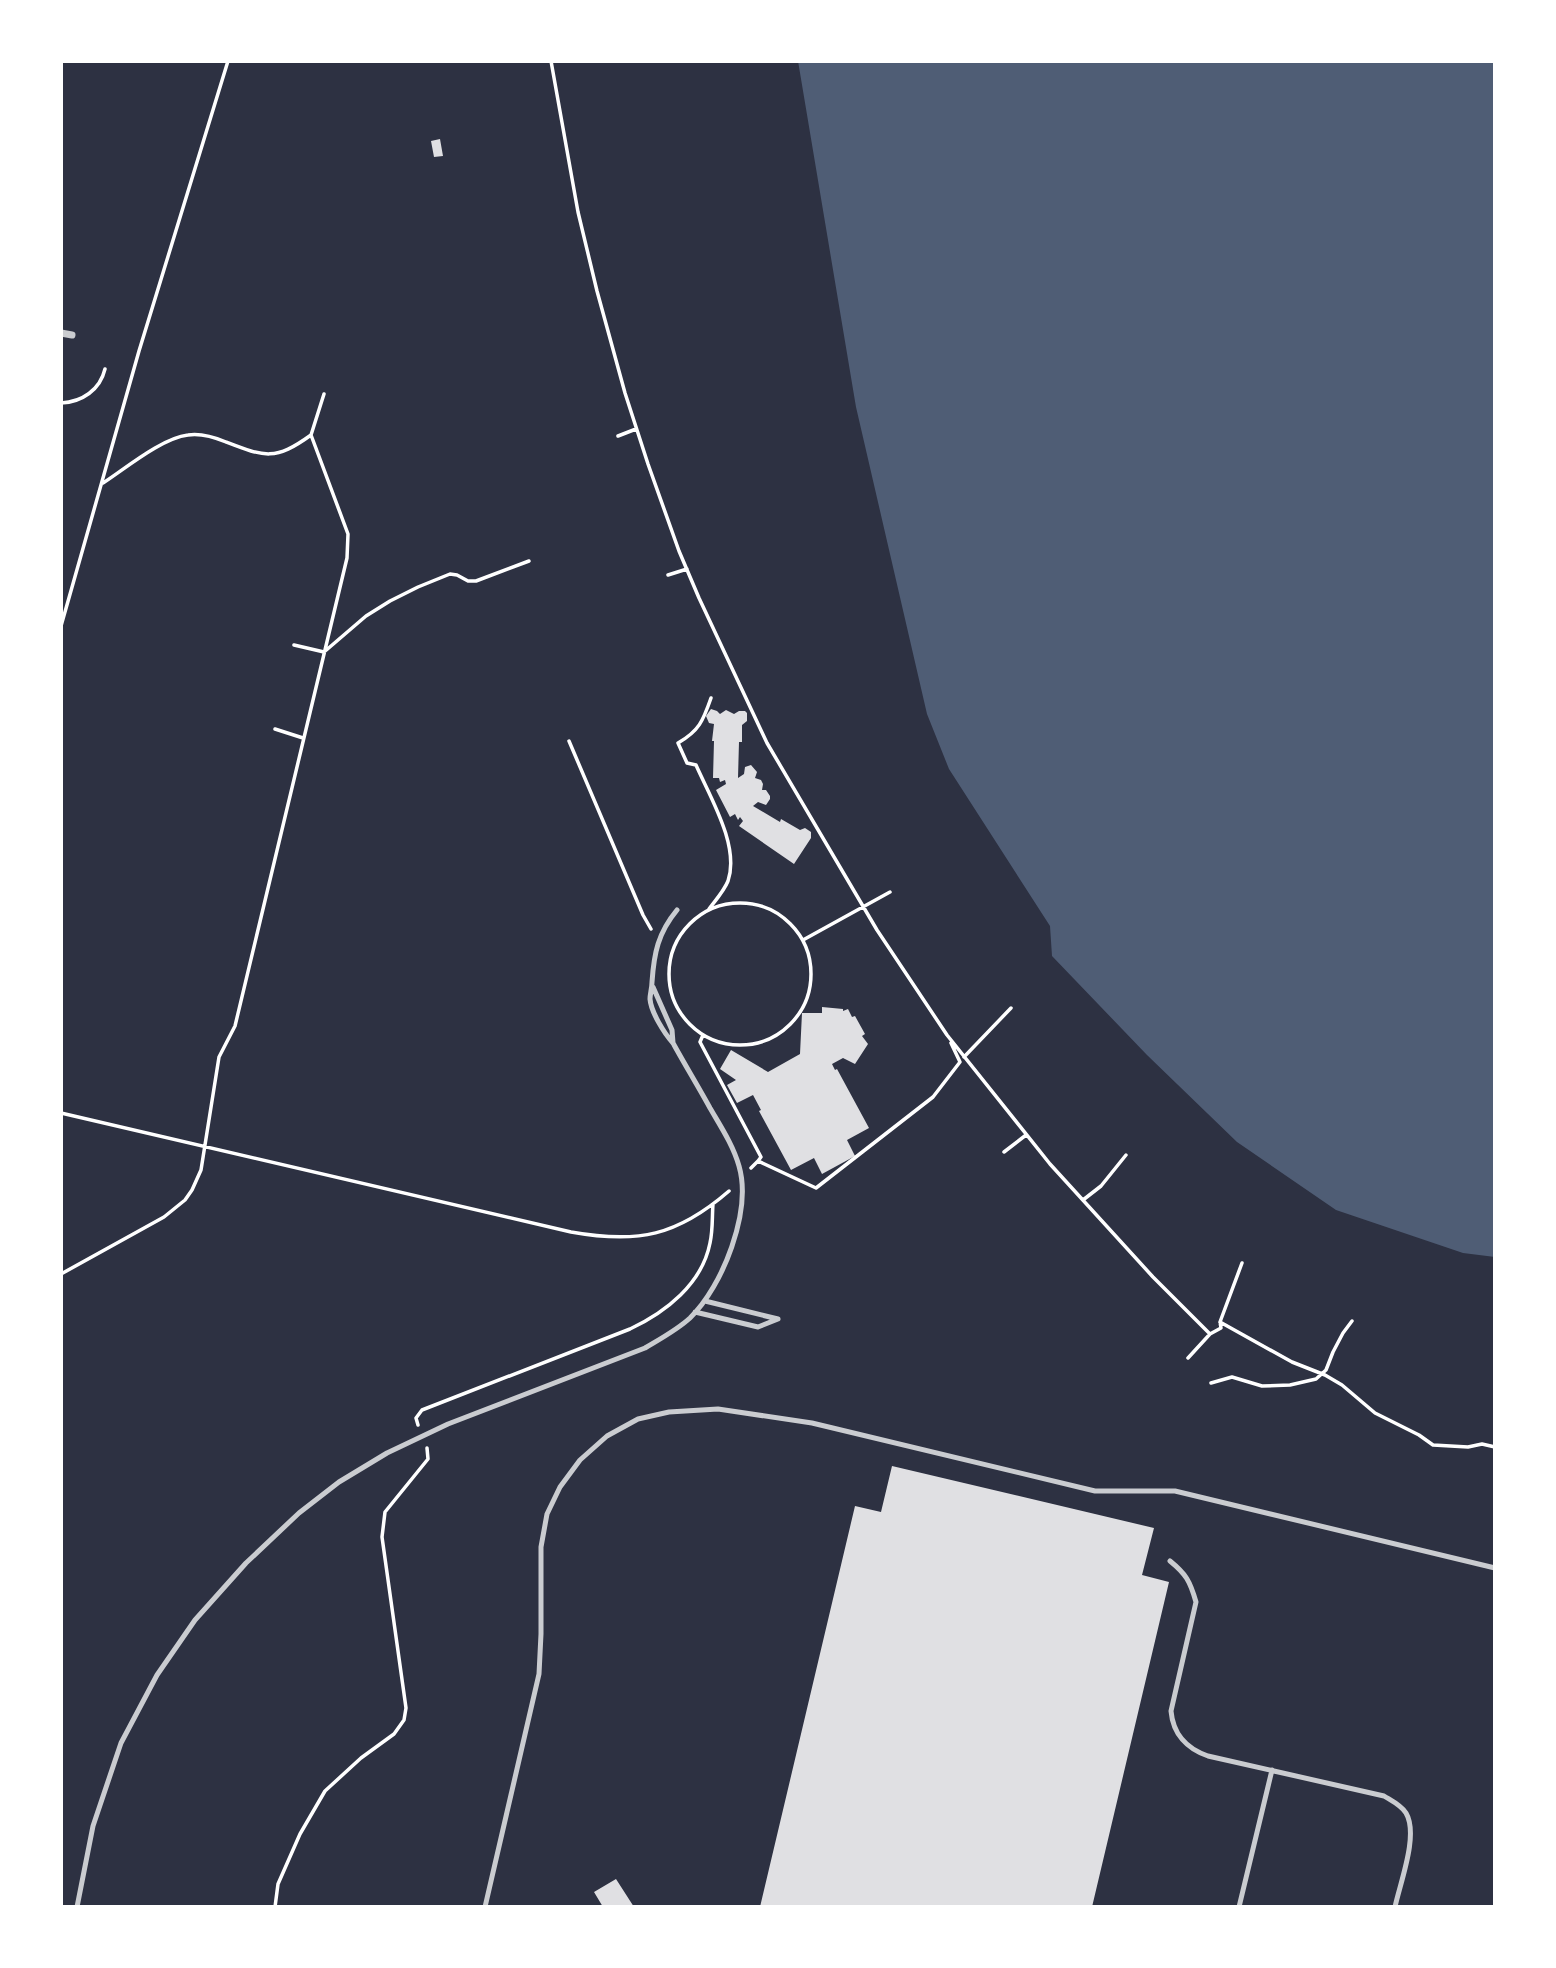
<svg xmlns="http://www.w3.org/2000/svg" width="1556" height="1968" viewBox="0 0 1556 1968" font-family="Lato,sans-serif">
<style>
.water{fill:#4f5d75}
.building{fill:#e0e0e3}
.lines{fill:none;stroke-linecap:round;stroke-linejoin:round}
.path{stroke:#fff;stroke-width:3.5}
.service{stroke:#caccd0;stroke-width:5}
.minor{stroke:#caccd0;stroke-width:7}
</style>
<rect width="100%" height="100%" fill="#2d3142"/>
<path class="water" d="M 798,61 L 1495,61 L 1495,1257 L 1463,1253 L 1336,1210 L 1237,1142 L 1147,1055 L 1052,956 L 1050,926 L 949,769 L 927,714 L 856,407 Z"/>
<path class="building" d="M 440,139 L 443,156 L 434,157 L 431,141 Z
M 711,709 L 717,711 L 720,714 L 726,710 L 734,714 L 739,711 L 745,711 L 747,713 L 747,721 L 742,725 L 742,742 L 739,742 L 738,778 L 744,774 L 745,767 L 751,765 L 757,772 L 755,778 L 761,780 L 763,784 L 762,790 L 766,790 L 770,796 L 770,799 L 766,805 L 758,802 L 753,806 L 780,822 L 781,819 L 800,830 L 805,828 L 811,832 L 811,838 L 794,864 L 739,826 L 743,821 L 740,817 L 738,820 L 735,814 L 730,817 L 716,790 L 726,784 L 725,780 L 720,782 L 719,778 L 713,778 L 714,741 L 712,741 L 714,724 L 709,723 L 706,716 Z
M 822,1007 L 843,1009 L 843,1011 L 848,1009 L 852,1017 L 855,1016 L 865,1034 L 862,1036 L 868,1044 L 855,1064 L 843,1058 L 832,1064 L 835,1070 L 837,1069 L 869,1128 L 847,1140 L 855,1156 L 822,1174 L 814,1158 L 791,1170 L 759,1111 L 761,1110 L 753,1095 L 737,1103 L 727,1085 L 736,1080 L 720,1069 L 731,1050 L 768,1072 L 800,1054 L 802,1013 L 822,1013 Z
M 892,1466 L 1154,1528 L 1142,1575 L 1169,1582 L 1092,1907 L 760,1907 L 855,1506 L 881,1512 Z
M 616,1879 L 634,1907 L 603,1907 L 594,1892 Z"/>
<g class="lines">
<path class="path" d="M 551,61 L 578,212 L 597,291 L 625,393 L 648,464 L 679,551 L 699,598 L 767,743 L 877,930 L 947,1035 L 1050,1164 L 1153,1277 L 1210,1334
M 61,403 C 82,402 100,390 105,369
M 618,436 L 636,429
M 103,483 C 126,468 162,438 188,435 C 201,433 214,437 226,442 C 265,457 275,461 311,435 L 324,394
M 668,575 L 687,569
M 61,626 L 139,351 L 228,61
M 294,645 L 324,652 L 366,616 L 390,601 L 418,587 L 450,574 L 457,575 L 468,581 L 476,581 L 529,561
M 275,729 L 303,738
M 569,741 L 643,915 L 651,929
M669 974a71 71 0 1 1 142 0a71 71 0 1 1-142 0Z
M 709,909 C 715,901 724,891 728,881 C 740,846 710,797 696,765 L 687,763 L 678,743 C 699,731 703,721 711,698
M 803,940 L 890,892
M 703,1035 L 700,1042 L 761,1157 L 758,1161
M 964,1057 L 1011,1008
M 61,1113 L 571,1232 C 638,1244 677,1236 729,1191
M 1004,1152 L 1026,1135
M 751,1168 L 758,1161 L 816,1188 L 933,1097 L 960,1062 L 951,1043
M 1083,1200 L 1101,1186 L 1126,1155
M 61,1274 L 164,1217 L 185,1200 L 192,1190 L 201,1170 L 219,1057 L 235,1026 L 347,558 L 348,534 L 311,435
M 1220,1322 L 1292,1362 L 1325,1375 L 1342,1385 L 1375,1413 L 1419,1435 L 1433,1445 L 1468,1447 L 1482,1444 L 1495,1447
M 1188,1358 L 1210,1334 L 1221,1328 L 1220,1322 L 1242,1263
M 1211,1383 L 1232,1377 L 1262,1386 L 1290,1385 L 1316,1379 L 1326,1370 L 1333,1352 L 1343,1333 L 1352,1321
M 418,1425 L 416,1418 L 422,1410 L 630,1329 C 666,1312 702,1284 710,1243 C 713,1230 712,1216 713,1204
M 275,1907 L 278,1884 L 300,1834 L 325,1791 L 361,1758 L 394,1734 L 404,1720 L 406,1708 L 382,1537 L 385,1512 L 428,1459 L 427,1448"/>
<path class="service" d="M 653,987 L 672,1030 L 673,1043
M 705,1301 L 778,1319
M 695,1312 L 758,1327 L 778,1319
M 1170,1561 C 1186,1574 1190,1581 1196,1602 L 1171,1711 C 1173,1734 1187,1749 1208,1756 L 1384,1796 C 1392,1801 1401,1805 1406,1813 C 1419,1835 1400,1883 1395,1907
M 77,1907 L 93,1826 L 121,1743 L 157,1675 L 195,1620 L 246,1563 L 299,1513 L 339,1482 L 387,1453 L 448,1424 L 645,1348 C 660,1339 677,1330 690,1318 C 723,1286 752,1211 739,1166 C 733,1145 721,1127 710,1108 C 698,1086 685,1065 673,1043 C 664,1033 651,1012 650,999 C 650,994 652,988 652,982 C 654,953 658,933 677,910
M 485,1907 L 539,1674 L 541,1634 L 541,1547 L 547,1514 L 560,1487 L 580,1460 L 607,1436 L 638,1419 L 669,1412 L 718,1409 L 812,1423 L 1095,1491 L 1175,1491 L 1495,1568
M 1239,1907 L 1272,1770"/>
<path class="minor" d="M 61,333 L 72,335"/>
</g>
<rect width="1556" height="1968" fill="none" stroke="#ffffff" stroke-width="126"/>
</svg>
